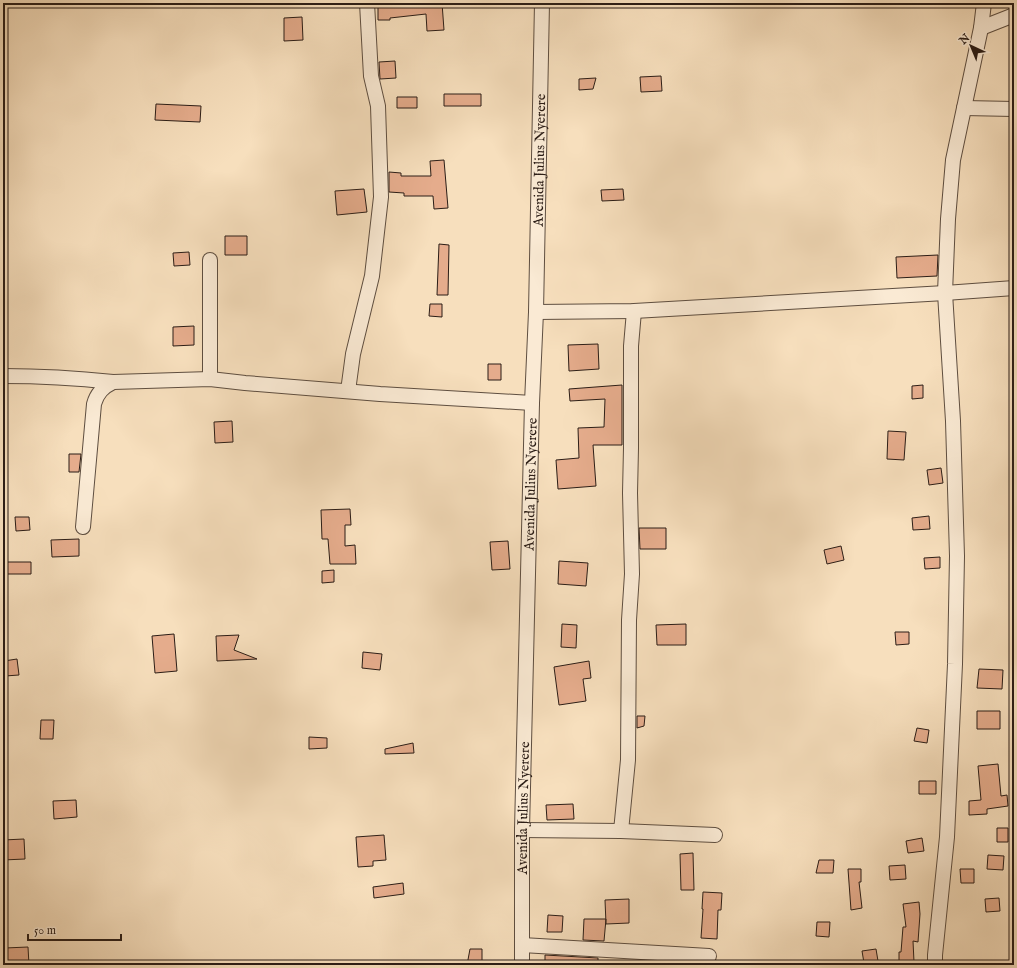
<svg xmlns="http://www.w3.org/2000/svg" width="1017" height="968" viewBox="0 0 1017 968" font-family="'IM FELL English',serif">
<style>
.building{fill:#e5ac8c;stroke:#2b1d16}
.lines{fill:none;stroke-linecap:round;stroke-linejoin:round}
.minor-casing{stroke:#5e4e40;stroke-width:16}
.minor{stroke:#faead4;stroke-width:14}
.labels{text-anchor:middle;stroke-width:4;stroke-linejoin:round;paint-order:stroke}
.street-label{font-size:14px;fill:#2b1d16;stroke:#faead4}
</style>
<rect width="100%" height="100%" fill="#f7dfbd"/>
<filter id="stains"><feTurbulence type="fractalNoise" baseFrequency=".005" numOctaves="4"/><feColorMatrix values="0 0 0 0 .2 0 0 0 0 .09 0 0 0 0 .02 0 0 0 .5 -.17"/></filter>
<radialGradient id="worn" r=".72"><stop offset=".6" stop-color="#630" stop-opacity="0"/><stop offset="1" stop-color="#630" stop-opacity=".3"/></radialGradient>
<path class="building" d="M 412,3 L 442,3 L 444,30 L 427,31 L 426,14 L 390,18 L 390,20 L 378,20 L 378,7 L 400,5 L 400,4 Z
M 302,17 L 303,40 L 284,41 L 284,18 Z
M 395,61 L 396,78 L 380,79 L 379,62 Z
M 661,76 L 662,91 L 641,92 L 640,77 Z
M 596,78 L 593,89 L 579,90 L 579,79 Z
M 444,94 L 481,94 L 481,106 L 444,106 Z
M 397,97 L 417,97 L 417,108 L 397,108 Z
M 156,104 L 201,106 L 200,122 L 155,120 Z
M 444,160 L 448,208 L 434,209 L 433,196 L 404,196 L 404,193 L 389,192 L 389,172 L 401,173 L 401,176 L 431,176 L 430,161 Z
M 364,189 L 367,212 L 337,215 L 335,191 Z
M 623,189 L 624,200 L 602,201 L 601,190 Z
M 225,236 L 247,236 L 247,255 L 225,255 Z
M 439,244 L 449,245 L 448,295 L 437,295 Z
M 189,252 L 190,265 L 174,266 L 173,253 Z
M 938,255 L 937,276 L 897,278 L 896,257 Z
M 430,304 L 442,304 L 442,317 L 429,316 Z
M 194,326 L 194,345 L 173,346 L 173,327 Z
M 598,344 L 599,369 L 569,371 L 568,345 Z
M 488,364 L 501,364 L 501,380 L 488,380 Z
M 622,385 L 622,445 L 593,445 L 596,486 L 558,489 L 556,460 L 579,458 L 578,428 L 604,427 L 605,399 L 570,401 L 569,389 Z
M 923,385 L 923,398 L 912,399 L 912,386 Z
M 232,421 L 233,442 L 215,443 L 214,422 Z
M 888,431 L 906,432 L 904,460 L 887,459 Z
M 69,454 L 81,454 L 79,472 L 69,472 Z
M 941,468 L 943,483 L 929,485 L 927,470 Z
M 350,509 L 351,525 L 345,525 L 345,546 L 355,545 L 356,564 L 330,564 L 328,539 L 322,539 L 321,510 Z
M 929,516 L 930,529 L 913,530 L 912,518 Z
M 15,517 L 29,517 L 30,530 L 16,531 Z
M 639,528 L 666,528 L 666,549 L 640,549 Z
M 79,539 L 79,556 L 52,557 L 51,540 Z
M 508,541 L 510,569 L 492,570 L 490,542 Z
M 841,546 L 844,560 L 827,564 L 824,550 Z
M 940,557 L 940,568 L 925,569 L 924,558 Z
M 559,561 L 588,563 L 586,586 L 558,584 Z
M 3,562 L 31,562 L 31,574 L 3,574 Z
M 334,570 L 334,582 L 322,583 L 322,571 Z
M 562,624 L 577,625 L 576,648 L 561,647 Z
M 686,624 L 686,645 L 657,645 L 656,625 Z
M 895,632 L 909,632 L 909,644 L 896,645 Z
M 174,634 L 177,671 L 155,673 L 152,636 Z
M 239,635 L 234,650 L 257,659 L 217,661 L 216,636 Z
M 363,652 L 382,654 L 380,670 L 362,668 Z
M 17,659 L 19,675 L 5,676 L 4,661 Z
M 589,661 L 591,678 L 583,679 L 586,701 L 559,705 L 554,667 Z
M 979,669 L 1003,670 L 1002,689 L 977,688 Z
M 977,711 L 1000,711 L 1000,729 L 977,729 Z
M 637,716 L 645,716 L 644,726 L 637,728 Z
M 41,720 L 54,720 L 53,739 L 40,739 Z
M 917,728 L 929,730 L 927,743 L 914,741 Z
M 309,737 L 327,738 L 327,748 L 309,749 Z
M 413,743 L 414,753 L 385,754 L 385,749 Z
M 998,764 L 1001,796 L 1007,795 L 1008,806 L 987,809 L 987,814 L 969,815 L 969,801 L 981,800 L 978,766 Z
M 919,781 L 936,781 L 936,794 L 919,794 Z
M 76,800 L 77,817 L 54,819 L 53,801 Z
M 573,804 L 574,819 L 547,820 L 546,805 Z
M 997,828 L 1008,828 L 1008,842 L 997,842 Z
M 384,835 L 386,860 L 373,861 L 373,866 L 358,867 L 356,837 Z
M 922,838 L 924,851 L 908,853 L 906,841 Z
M 24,839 L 25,859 L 3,860 L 3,840 Z
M 693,853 L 694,890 L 681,890 L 680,854 Z
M 988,855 L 1004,856 L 1003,870 L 987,869 Z
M 819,860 L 834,860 L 833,873 L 816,873 Z
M 905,865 L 906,879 L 890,880 L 889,866 Z
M 848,869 L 861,869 L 861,882 L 859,882 L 862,908 L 851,910 Z
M 960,869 L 974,869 L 974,883 L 961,883 Z
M 403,883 L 404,894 L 374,898 L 373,887 Z
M 703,892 L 722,893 L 721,910 L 718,910 L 717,939 L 701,938 L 703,909 L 702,909 Z
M 999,898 L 1000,911 L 986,912 L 985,899 Z
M 629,899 L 629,923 L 606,924 L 605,900 Z
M 919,902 L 920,914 L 918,942 L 913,941 L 914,962 L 899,963 L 899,952 L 901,952 L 903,927 L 906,927 L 903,904 Z
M 548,915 L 563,916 L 562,932 L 547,932 Z
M 584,919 L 606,919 L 604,941 L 583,940 Z
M 817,922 L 830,922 L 829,937 L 816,936 Z
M 28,947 L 29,965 L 6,965 L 5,948 Z
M 470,949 L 482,949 L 482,965 L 467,965 Z
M 876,949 L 878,961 L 864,963 L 862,951 Z
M 545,955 L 598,958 L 598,965 L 545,965 Z"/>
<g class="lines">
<defs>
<g id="minor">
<path d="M 981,28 L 1014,15"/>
<path d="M 964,108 L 1014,109"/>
<path d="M 536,312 L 634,311 L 945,293 L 1014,288"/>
<path d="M 3,376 C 40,376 76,378 113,382"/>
<path d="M 210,379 L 210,260"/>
<path d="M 348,391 L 353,354 L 372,276 L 381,197 L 378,106 L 371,76 L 367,3"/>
<path d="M 83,527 L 94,404 C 97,393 103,387 113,382 L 210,379 L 245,383 L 380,394 L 532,403"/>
<path d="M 522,830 L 621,831 L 628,760 L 629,620 L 632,574 L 630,493 L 631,448 L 631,346 L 634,311"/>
<path d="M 621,831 L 715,835"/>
<path d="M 522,945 L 709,956"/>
<path id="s1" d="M 522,965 L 522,830 L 532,403 L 536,312 L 542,3"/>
<path d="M 935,965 L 935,955 L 947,837 L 955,664 L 957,556 L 953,421 L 945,293 L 948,219 L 953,160 L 981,28 L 984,3"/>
</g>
</defs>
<use href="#minor" class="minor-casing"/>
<use href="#minor" class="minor"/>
</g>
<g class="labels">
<g class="street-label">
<text dy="5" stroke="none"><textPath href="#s1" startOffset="805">Avenida Julius Nyerere</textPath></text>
<text dy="5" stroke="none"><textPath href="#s1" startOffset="481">Avenida Julius Nyerere</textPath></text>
<text dy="5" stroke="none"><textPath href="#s1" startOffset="157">Avenida Julius Nyerere</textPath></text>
</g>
</g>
<rect width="1017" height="968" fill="none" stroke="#f7dfbd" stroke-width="16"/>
<rect x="4" y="4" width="1009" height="960" fill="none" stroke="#2b1d16" stroke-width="2"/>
<rect x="8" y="8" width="1001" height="952" fill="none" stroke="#2b1d16"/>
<g transform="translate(971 46) rotate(316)" stroke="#faead4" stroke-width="3" paint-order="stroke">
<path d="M0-3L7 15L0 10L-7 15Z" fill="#2b1d16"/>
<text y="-6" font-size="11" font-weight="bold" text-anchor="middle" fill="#2b1d16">N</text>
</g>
<path d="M28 934v6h93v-6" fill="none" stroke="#2b1d16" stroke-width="2"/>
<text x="34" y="934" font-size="12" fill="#2b1d16" stroke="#faead4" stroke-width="3" paint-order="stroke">50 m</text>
<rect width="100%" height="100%" filter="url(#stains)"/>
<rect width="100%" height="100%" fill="url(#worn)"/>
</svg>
